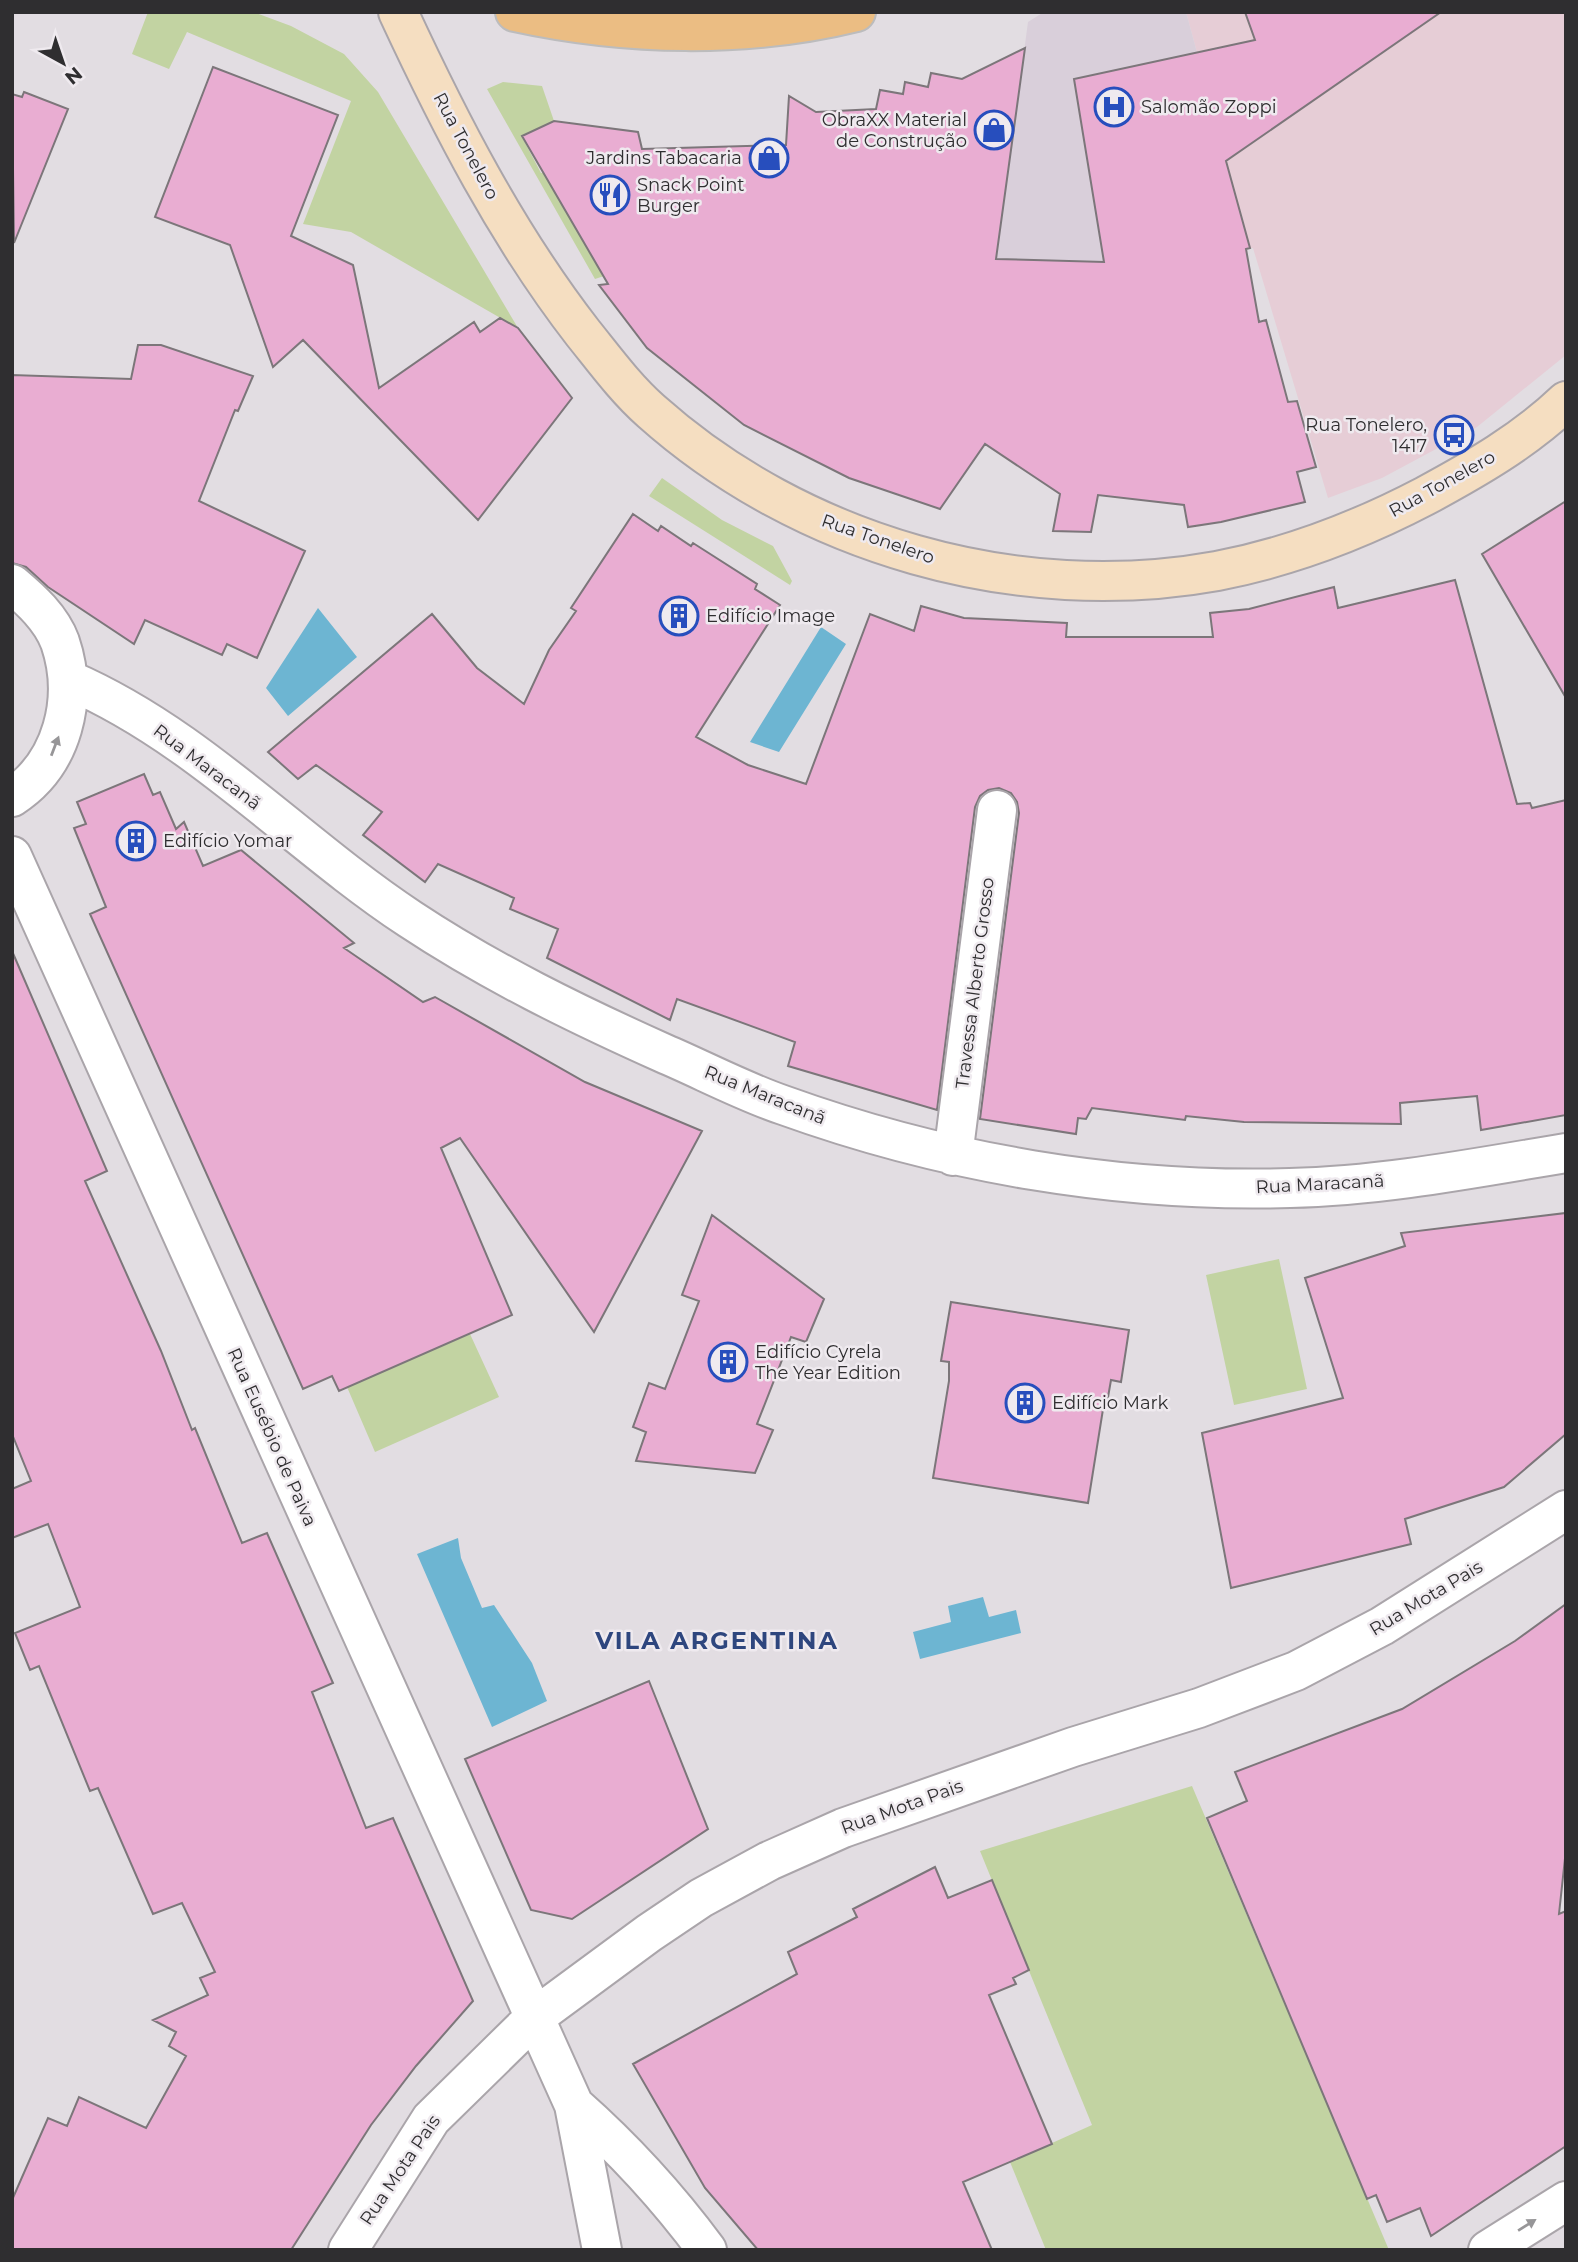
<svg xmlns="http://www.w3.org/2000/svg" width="1578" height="2262" viewBox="0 0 1578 2262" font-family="Montserrat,sans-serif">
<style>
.commercial{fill:#e6cdd6}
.built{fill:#d9cfda}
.green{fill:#c2d3a2}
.water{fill:#6db5d2}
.building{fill:#e9add2;stroke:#7c767a;stroke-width:2}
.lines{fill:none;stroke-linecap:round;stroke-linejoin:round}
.street-casing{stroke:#aaa5aa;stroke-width:42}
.secondary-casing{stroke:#aaa5aa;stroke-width:42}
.primary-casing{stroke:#bcbcbd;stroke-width:42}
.street{stroke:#fff;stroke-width:38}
.secondary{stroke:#f5dec1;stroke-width:38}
.primary{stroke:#ebbd83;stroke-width:38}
.oneway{fill:#979698}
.labels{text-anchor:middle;stroke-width:5;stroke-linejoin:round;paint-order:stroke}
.poi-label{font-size:18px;fill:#2f2e30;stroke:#efeaef;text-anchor:start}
.street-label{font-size:18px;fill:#2f2e30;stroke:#efeaef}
.district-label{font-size:24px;font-weight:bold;letter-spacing:2px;fill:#2e467e;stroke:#efeaef}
</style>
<rect width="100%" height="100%" fill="#e2dde2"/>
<path class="commercial" d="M 1186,12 L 1566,12 L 1566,355 L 1477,427 L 1382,478 L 1328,498 L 1253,248 L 1250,248 Z"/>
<path class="built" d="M 1044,12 L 1186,12 L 1250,248 L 1175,267 L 996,259 L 1028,22 Z"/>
<path class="green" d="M 148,12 L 253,12 L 291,26 L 344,54 L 378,92 L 518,328 L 351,232 L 303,224 L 351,101 L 187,32 L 169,69 L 132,54 Z
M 503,82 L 542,86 L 554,121 L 522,137 L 541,173 L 547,172 L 604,276 L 595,279 L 487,89 Z
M 662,478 L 722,520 L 773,546 L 792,581 L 790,585 L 649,496 Z
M 1279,1259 L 1307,1389 L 1234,1405 L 1206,1275 Z
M 470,1334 L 499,1397 L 375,1452 L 347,1387 Z
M 1192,1786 L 1389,2250 L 1046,2250 L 1010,2162 L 1092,2125 L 980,1851 Z"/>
<path class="water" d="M 318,608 L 357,657 L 288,716 L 266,688 Z
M 821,627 L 846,644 L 779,752 L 750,742 Z
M 458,1538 L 461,1558 L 482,1608 L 494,1605 L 532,1663 L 547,1701 L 492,1727 L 417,1554 Z
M 983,1597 L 989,1617 L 1016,1610 L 1021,1633 L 920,1659 L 913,1632 L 951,1622 L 948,1606 Z"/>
<path class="building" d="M 1245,12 L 1441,12 L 1226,161 L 1250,248 L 1246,249 L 1259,322 L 1266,320 L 1288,402 L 1297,401 L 1316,467 L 1297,472 L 1305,502 L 1221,522 L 1188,527 L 1184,505 L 1098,495 L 1091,532 L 1053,531 L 1060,494 L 985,444 L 940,509 L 849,478 L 744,425 L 647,348 L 599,285 L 608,284 L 522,136 L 554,121 L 638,132 L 642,149 L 786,145 L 789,96 L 816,112 L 876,109 L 880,90 L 903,94 L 905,82 L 928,87 L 931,73 L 962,79 L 1025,48 L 996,259 L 1104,262 L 1074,79 L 1255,40 Z
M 213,67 L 338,115 L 291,236 L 353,265 L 379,388 L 474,322 L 480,332 L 500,318 L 518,328 L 572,398 L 478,520 L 303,340 L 273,367 L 230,245 L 155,217 Z
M 24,92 L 68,109 L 14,243 L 12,94 L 22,97 Z
M 138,345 L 161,345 L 253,376 L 238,411 L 235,410 L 199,501 L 305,551 L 257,658 L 227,644 L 222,655 L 145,620 L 134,644 L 48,587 L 26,567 L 12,563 L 12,375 L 131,379 Z
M 1566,501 L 1566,698 L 1482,554 Z
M 633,514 L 658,531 L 661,526 L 691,546 L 693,543 L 757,584 L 755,589 L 780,605 L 696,737 L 748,765 L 806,784 L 870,614 L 914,631 L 921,606 L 964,618 L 1067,623 L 1066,637 L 1213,637 L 1210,613 L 1249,609 L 1334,587 L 1338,608 L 1455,580 L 1517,804 L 1530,803 L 1532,808 L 1566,800 L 1566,1115 L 1481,1130 L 1477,1096 L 1400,1103 L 1401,1124 L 1244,1122 L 1186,1116 L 1185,1120 L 1092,1108 L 1086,1119 L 1078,1118 L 1076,1134 L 980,1119 L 1019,813 L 1017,802 L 1011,793 L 999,788 L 988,790 L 980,796 L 975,807 L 937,1110 L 788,1066 L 795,1042 L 677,999 L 670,1020 L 547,958 L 558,929 L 510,909 L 514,898 L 438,864 L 425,882 L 363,835 L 382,812 L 316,765 L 298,779 L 268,752 L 432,614 L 477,668 L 524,704 L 549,650 L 576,611 L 571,608 Z
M 144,774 L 153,795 L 160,792 L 176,829 L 184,822 L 203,866 L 241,850 L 354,943 L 344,948 L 423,1002 L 435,997 L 585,1082 L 702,1131 L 594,1332 L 460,1138 L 441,1148 L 512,1315 L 339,1391 L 332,1376 L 303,1389 L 90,914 L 106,907 L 74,828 L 86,824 L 77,802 Z
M 12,951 L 107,1171 L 85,1181 L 161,1351 L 192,1430 L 195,1428 L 242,1543 L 267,1533 L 333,1683 L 312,1692 L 366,1828 L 393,1818 L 473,2001 L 416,2066 L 371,2125 L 291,2250 L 12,2250 L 12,2200 L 48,2118 L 67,2126 L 79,2097 L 146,2128 L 186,2056 L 169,2046 L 176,2032 L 153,2020 L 208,1995 L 200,1978 L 215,1972 L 182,1903 L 153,1914 L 98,1788 L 90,1791 L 39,1666 L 30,1670 L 15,1633 L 80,1607 L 48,1524 L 12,1538 L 12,1489 L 31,1481 L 12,1434 Z
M 1566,1213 L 1566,1434 L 1504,1487 L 1405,1519 L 1411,1544 L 1231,1588 L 1202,1433 L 1343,1398 L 1305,1278 L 1405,1246 L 1401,1233 Z
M 712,1215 L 824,1299 L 806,1342 L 791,1337 L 757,1424 L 773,1430 L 755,1473 L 636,1461 L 646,1432 L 633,1427 L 649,1383 L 665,1389 L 699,1301 L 682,1295 Z
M 951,1302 L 1129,1330 L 1121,1382 L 1111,1380 L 1107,1403 L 1104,1403 L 1088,1503 L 933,1478 L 949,1381 L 949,1362 L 941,1361 Z
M 1566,1604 L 1566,1849 L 1559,1914 L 1566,1911 L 1566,2146 L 1431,2236 L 1420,2208 L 1387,2222 L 1376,2195 L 1367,2199 L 1207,1818 L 1247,1801 L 1235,1772 L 1402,1709 L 1515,1641 Z
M 649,1681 L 708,1829 L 572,1919 L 531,1910 L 465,1759 Z
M 935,1867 L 948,1898 L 992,1880 L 1029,1970 L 1013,1978 L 1016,1984 L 989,1995 L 1052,2144 L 963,2182 L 992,2250 L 758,2250 L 705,2188 L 633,2064 L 797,1974 L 788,1952 L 857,1917 L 853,1909 Z"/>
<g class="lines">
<defs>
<path id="street" d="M 12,584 C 31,600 51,618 60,642 C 79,698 63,764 12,797
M 69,680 C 197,735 295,843 410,919 C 490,972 576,1014 663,1053 C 703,1070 742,1091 783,1105 C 944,1163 1118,1193 1290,1188 C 1382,1186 1475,1168 1566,1153
M 12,856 L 574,2105 L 602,2250
M 953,1156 L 997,810
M 574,2105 C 625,2150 667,2196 707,2250
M 348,2250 L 431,2119 L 535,2017 L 649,1933 L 701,1898 L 769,1861 L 843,1828 L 1073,1747 L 1199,1708 L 1296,1671 L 1382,1626 L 1566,1510
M 1488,2250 L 1566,2201"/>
<path id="secondary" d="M 398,12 C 450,124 507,235 583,333 C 604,359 625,388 651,411 C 801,545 1018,607 1217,571 C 1290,557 1360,530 1425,496 C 1475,469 1524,441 1566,401"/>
<path id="primary" d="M 515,12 C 625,36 747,39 856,12"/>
</defs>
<use href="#street" class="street-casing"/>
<use href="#secondary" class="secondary-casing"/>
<use href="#primary" class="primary-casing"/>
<use href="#street" class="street"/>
<use href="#secondary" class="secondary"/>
<use href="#primary" class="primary"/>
</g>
<defs><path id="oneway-solid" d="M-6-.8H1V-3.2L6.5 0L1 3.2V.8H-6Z" transform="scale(1.75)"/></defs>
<g class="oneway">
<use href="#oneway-solid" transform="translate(55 746) rotate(-69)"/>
<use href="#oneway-solid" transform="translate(1527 2225) rotate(-32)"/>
</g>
<defs>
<symbol id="hospital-ring" viewBox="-11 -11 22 22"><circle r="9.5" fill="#efeaef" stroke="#274ebd" stroke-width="1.5"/><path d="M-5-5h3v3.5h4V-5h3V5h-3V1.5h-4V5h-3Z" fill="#274ebd"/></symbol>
<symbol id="shop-ring" viewBox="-11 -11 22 22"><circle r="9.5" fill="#efeaef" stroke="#274ebd" stroke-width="1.5"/><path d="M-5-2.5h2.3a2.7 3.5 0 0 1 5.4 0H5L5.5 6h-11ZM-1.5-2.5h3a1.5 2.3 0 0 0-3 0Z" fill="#274ebd"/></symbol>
<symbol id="restaurant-ring" viewBox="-11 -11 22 22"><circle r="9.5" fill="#efeaef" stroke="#274ebd" stroke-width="1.5"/><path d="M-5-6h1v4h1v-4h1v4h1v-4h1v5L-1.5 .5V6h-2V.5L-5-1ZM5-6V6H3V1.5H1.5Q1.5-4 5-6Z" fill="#274ebd"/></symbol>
<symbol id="bus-ring" viewBox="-11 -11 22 22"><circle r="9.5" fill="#efeaef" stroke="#274ebd" stroke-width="1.5"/><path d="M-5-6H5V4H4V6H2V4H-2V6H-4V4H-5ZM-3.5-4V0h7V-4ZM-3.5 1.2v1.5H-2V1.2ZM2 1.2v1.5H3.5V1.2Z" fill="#274ebd"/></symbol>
<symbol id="building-ring" viewBox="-11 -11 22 22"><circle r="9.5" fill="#efeaef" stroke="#274ebd" stroke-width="1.5"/><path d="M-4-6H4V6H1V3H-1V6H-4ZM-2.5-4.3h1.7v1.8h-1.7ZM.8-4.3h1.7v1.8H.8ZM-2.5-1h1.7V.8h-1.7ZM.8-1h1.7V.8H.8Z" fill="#274ebd"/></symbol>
</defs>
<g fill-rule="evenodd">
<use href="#hospital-ring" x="1092" y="85" width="44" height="44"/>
<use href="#shop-ring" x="972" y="108" width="44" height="44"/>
<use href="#shop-ring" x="747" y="136" width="44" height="44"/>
<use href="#restaurant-ring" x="588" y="173" width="44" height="44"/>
<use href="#bus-ring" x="1432" y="413" width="44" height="44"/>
<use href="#building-ring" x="657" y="594" width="44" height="44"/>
<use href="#building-ring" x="114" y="819" width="44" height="44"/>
<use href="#building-ring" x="706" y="1340" width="44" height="44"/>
<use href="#building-ring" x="1003" y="1381" width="44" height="44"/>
</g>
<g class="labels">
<g class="poi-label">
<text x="1141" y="113">Salomão Zoppi</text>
<text x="967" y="126" text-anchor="end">ObraXX Material<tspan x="967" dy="21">de Construção</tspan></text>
<text x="742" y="164" text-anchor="end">Jardins Tabacaria</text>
<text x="637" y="191">Snack Point<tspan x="637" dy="21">Burger</tspan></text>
<text x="1427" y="431" text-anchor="end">Rua Tonelero,<tspan x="1427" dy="21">1417</tspan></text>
<text x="706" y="622">Edifício Image</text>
<text x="163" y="847">Edifício Yomar</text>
<text x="755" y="1358">Edifício Cyrela<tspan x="755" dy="21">The Year Edition</tspan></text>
<text x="1052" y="1409">Edifício Mark</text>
</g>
<g class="street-label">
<text transform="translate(466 146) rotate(62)" y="6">Rua Tonelero</text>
<text transform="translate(1442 484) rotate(-29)" y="6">Rua Tonelero</text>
<text transform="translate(878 539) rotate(19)" y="6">Rua Tonelero</text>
<text transform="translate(207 767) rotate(37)" y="6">Rua Maracanã</text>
<text transform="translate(975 983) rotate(-83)" y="6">Travessa Alberto Grosso</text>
<text transform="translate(765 1095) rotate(22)" y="6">Rua Maracanã</text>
<text transform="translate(1320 1184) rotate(-3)" y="6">Rua Maracanã</text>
<text transform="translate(272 1437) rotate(66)" y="6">Rua Eusébio de Paiva</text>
<text transform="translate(1426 1598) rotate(-31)" y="6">Rua Mota Pais</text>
<text transform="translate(902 1807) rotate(-20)" y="6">Rua Mota Pais</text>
<text transform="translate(400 2170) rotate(-56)" y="6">Rua Mota Pais</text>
</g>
<g class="district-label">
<text x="717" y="1649">VILA ARGENTINA</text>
</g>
</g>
<rect width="1578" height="2262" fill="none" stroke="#2f2e30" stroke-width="28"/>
<g transform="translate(63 63) rotate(140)" stroke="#efeaef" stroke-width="5" paint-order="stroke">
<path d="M0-5L12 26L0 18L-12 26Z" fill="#2f2e30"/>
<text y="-10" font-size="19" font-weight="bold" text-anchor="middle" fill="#2f2e30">N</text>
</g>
</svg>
